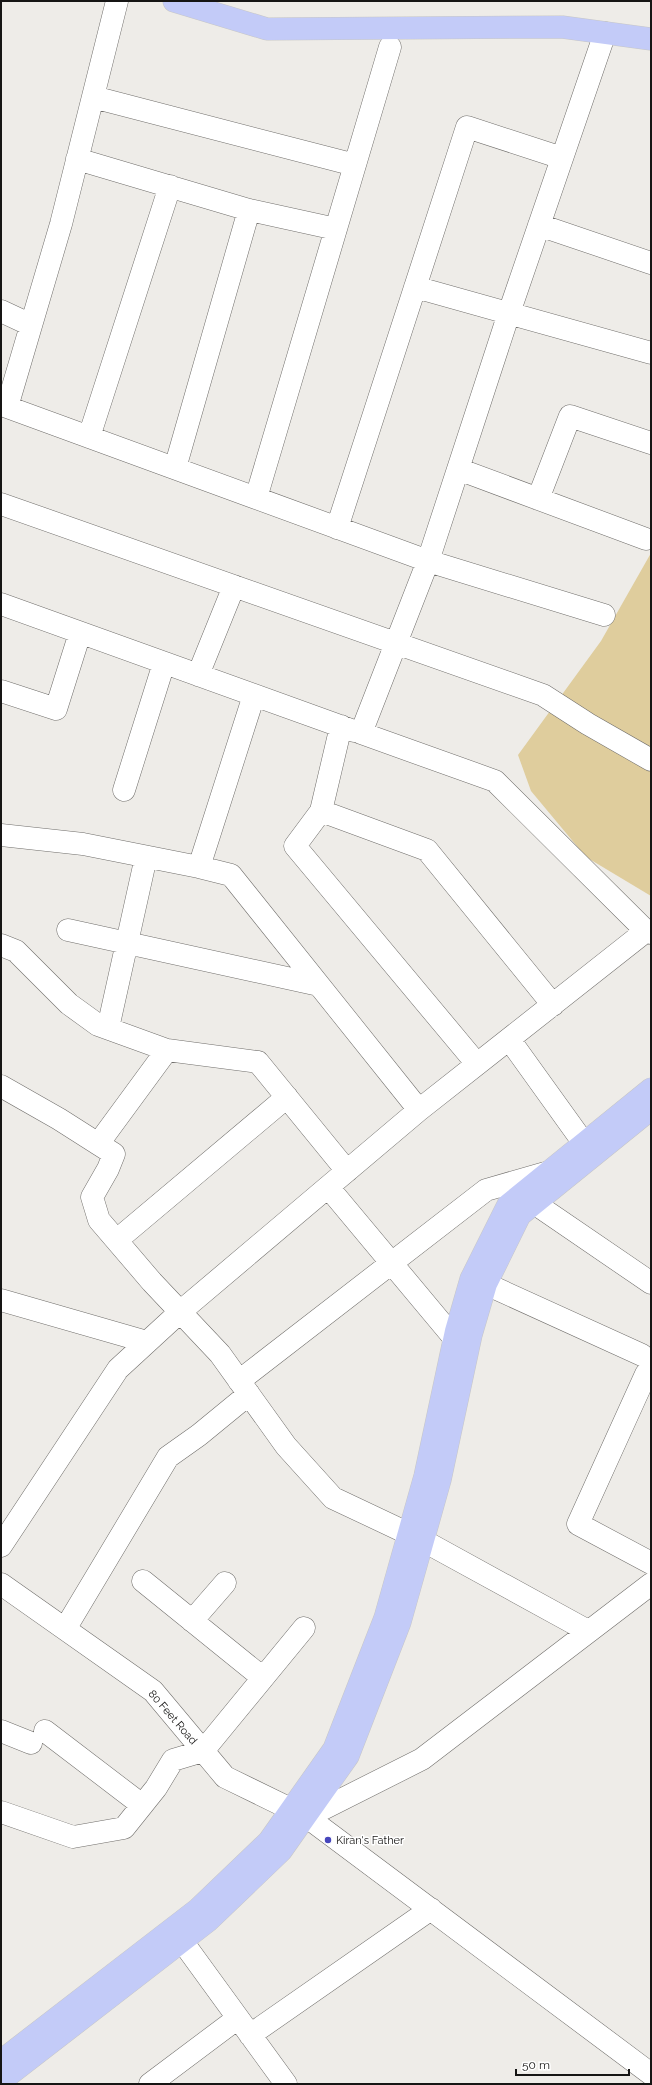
<svg xmlns="http://www.w3.org/2000/svg" width="652" height="2085" viewBox="0 0 652 2085" font-family="Raleway,sans-serif">
<style>
.green{fill:#dfcd9d}
.lines{fill:none;stroke-linecap:round;stroke-linejoin:round}
.minor-casing{stroke:#706e6b;stroke-width:23}
.highway-casing{stroke:#c7c7c7;stroke-width:23}
.minor{stroke:#fff;stroke-width:22}
.highway{stroke:#c3cbf8;stroke-width:22}
.poi-dot{fill:#4746bc;stroke:#fff;stroke-width:1.5}
.labels{text-anchor:middle;stroke-width:3;stroke-linejoin:round;paint-order:stroke}
.street-label{font-size:11px;fill:#161514;stroke:#fff}
.poi-label{font-size:11px;fill:#161514;stroke:#fff;text-anchor:start}
</style>
<rect width="100%" height="100%" fill="#eeece8"/>
<path class="green" d="M 651,553 L 651,896 L 586,857 L 531,791 L 518,755 L 601,641 Z"/>
<g class="lines">
<defs>
<path id="minor" d="M 117,1 L 61,224 L 7,407 L 428,561 L 604,615
M 605,33 L 509,313 L 428,561 L 361,733 L 495,781 L 646,931
M 93,97 L 355,165
M 77,159 L 249,210 L 336,229
M 539,225 L 651,263
M 415,287 L 651,353
M 1,311 L 31,325
M 89,437 L 170,186
M 175,468 L 249,210
M 458,469 L 646,539
M 256,498 L 390,47
M 538,499 L 570,416 L 651,443
M 1,504 L 543,695 L 588,724 L 651,760
M 337,528 L 467,127 L 562,158
M 1,604 L 354,731
M 198,675 L 234,586
M 1,691 L 56,709 L 80,633
M 341,726 L 321,811 L 295,846 L 477,1064
M 124,790 L 164,663
M 321,811 L 427,850 L 553,1005
M 1,835 L 83,844 L 199,867 L 231,875 L 419,1110
M 199,867 L 254,695
M 68,930 L 319,985
M 1,945 L 16,951 L 69,1004 L 98,1025 L 167,1050
M 108,1028 L 146,857
M 509,1039 L 583,1142
M 1,1086 L 59,1119 L 114,1154 L 108,1169 L 92,1197 L 99,1220 L 152,1282 L 220,1354 L 286,1446 L 333,1498 L 422,1540 L 588,1631
M 98,1144 L 167,1050 L 258,1062 L 347,1171
M 328,1187 L 454,1338
M 534,1203 L 651,1283
M 117,1240 L 287,1097
M 486,1284 L 642,1355
M 1,1300 L 147,1342
M 651,1368 L 646,1374 L 578,1524 L 651,1563
M 239,1381 L 486,1190 L 545,1173
M 1,1546 L 118,1369 L 180,1312 L 419,1110 L 646,931 L 651,933
M 143,1581 L 263,1678
M 1,1584 L 153,1691 L 225,1777 L 307,1817 L 651,2074
M 192,1621 L 225,1583
M 65,1629 L 168,1457 L 199,1435 L 249,1394
M 1,1731 L 31,1743
M 45,1731 L 142,1805
M 1,1812 L 73,1837 L 124,1828 L 156,1788 L 173,1760 L 203,1751 L 304,1628
M 307,1817 L 422,1759 L 651,1584
M 182,1941 L 286,2084
M 250,2035 L 431,1909
M 150,2084 L 238,2018"/>
<path id="highway" d="M 174,1 L 267,29 L 562,27 L 651,39
M 1,2061 L 198,1909 L 269,1841 L 334,1749 L 385,1618 L 425,1476 L 456,1331 L 471,1279 L 508,1205 L 651,1089
M 1,2081 L 208,1921 L 281,1851 L 348,1756 L 400,1622 L 440,1480 L 471,1335 L 486,1284 L 520,1215 L 651,1109"/>
</defs>
<use href="#minor" class="minor-casing"/>
<use href="#highway" class="highway-casing"/>
<use href="#minor" class="minor"/>
<use href="#highway" class="highway"/>
</g>
<circle class="poi-dot" cx="328" cy="1840" r="4"/>
<g class="labels">
<g class="street-label">
<text transform="translate(173 1717) rotate(49)" y="4">80 Feet Road</text>
</g>
<g class="poi-label">
<text x="336" y="1844">Kiran's Father</text>
</g>
</g>
<rect width="652" height="2085" fill="none" stroke="#161514" stroke-width="4"/>
<path d="M516 2069v6h113v-6" fill="none" stroke="#161514" stroke-width="2"/>
<text x="522" y="2069" font-size="12" fill="#161514" stroke="#ffffff" stroke-width="3" paint-order="stroke">50 m</text>
</svg>
